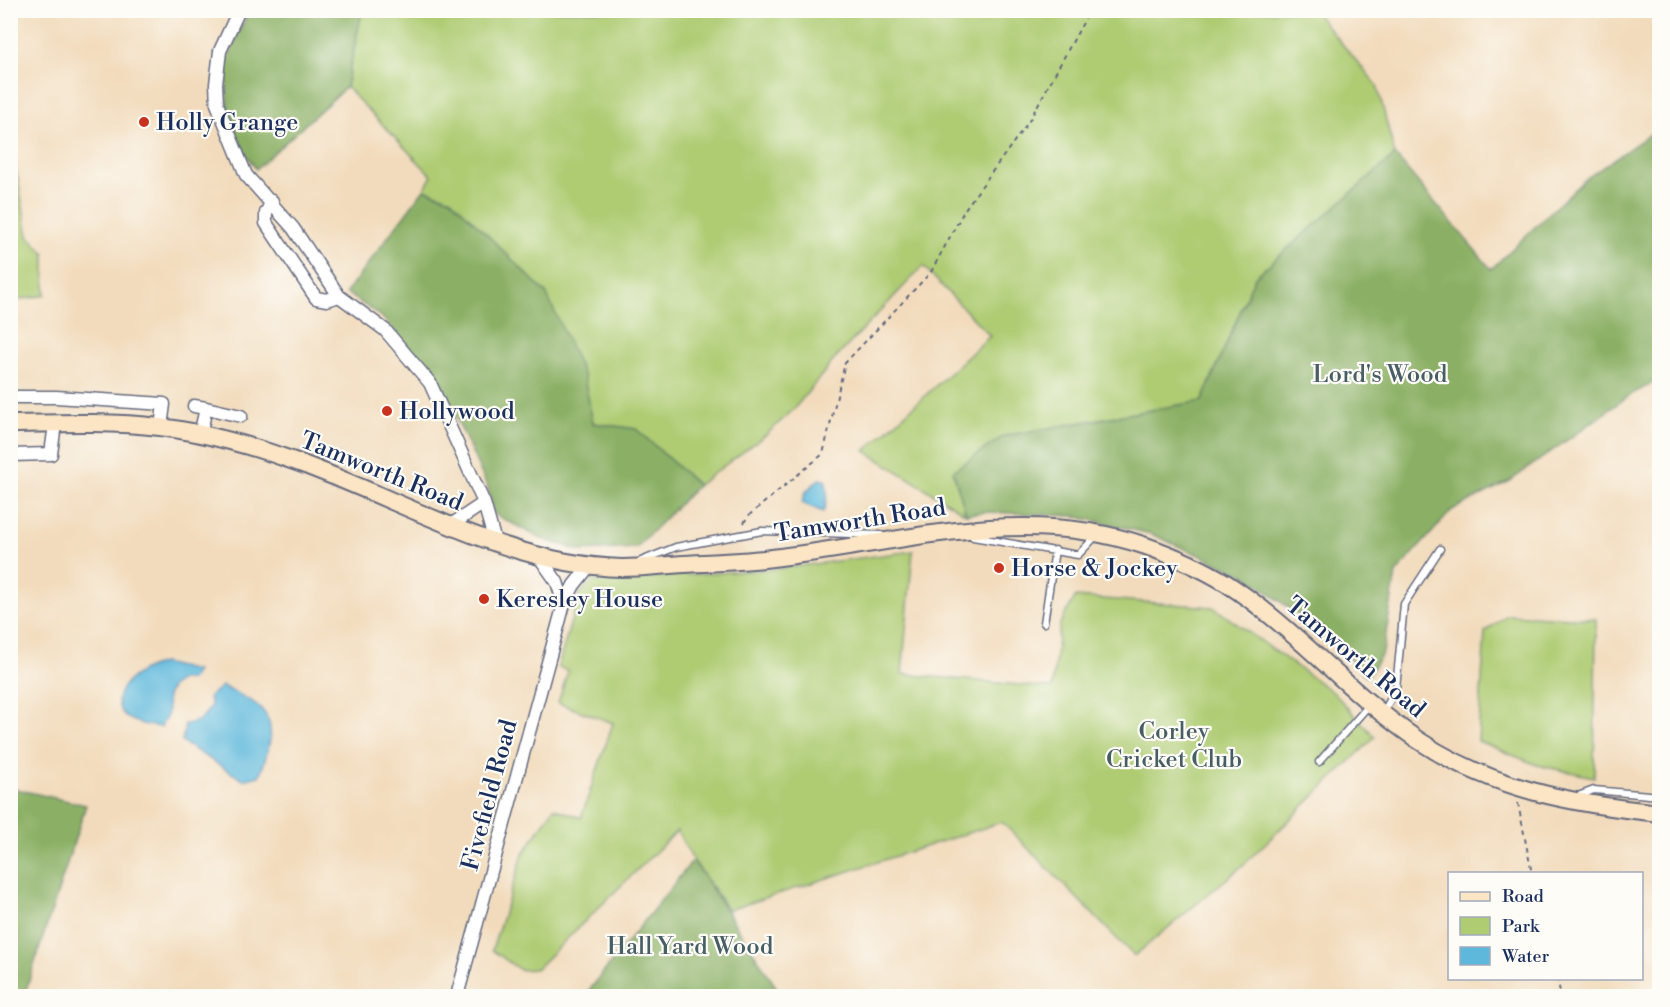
<svg xmlns="http://www.w3.org/2000/svg" width="1670" height="1007" viewBox="0 0 1670 1007" font-family="'Libre Bodoni',serif">
<style>
.green{fill:#afcc73;stroke:#657e68;stroke-width:1.5}
.forest{fill:#8bb065;stroke:#537062;stroke-width:1.5}
.water{fill:#5db8db;stroke:#3c749c;stroke-width:1.5}
.lines{fill:none;stroke-linecap:round;stroke-linejoin:round}
.lane-casing{stroke:#666b7f;stroke-width:9}
.street-casing{stroke:#666b7f;stroke-width:15}
.secondary-casing{stroke:#666b7f;stroke-width:20}
.path{stroke:#666b7f;stroke-width:2;stroke-dasharray:4.5 4.5;stroke-linecap:butt}
.lane{stroke:#fff;stroke-width:6}
.street{stroke:#fff;stroke-width:12}
.secondary{stroke:#fce5c4;stroke-width:16}
.poi-dot{fill:#c8321e;stroke:#fdfcf7;stroke-width:2}
.labels{text-anchor:middle;stroke-width:4.5;stroke-linejoin:round;paint-order:stroke}
.poi-label{font-size:24px;fill:#1b2f5e;stroke:#fdfcf7;text-anchor:start}
.park-label{font-size:24px;fill:#475e64;stroke:#fdfcf7}
.street-label{font-size:24px;fill:#1b2f5e;stroke:#fdfcf7}
</style>
<rect width="100%" height="100%" fill="#fdfcf7"/>
<filter id="ink" filterUnits="userSpaceOnUse"><feTurbulence type="fractalNoise" baseFrequency=".0167" numOctaves="2"/><feDisplacementMap in="SourceGraphic" scale="12" xChannelSelector="R" yChannelSelector="G"/><feConvolveMatrix kernelMatrix="1 2 1 2 8 2 1 2 1" color-interpolation-filters="sRGB"/></filter>
<filter id="wash" filterUnits="userSpaceOnUse"><feTurbulence type="fractalNoise" baseFrequency=".008" numOctaves="4" result="noise"/><feDisplacementMap in="SourceGraphic" scale="24" xChannelSelector="R" yChannelSelector="G"/><feGaussianBlur stdDeviation="1.35" result="paint"/><feColorMatrix in="noise" values="0 0 0 0 0 0 0 0 0 0 0 0 0 0 0 0 0 1.4 0 .05"/><feComposite in="paint" operator="in"/></filter>
<g filter="url(#wash)">
<rect width="100%" height="100%" fill="#f2dbbc"/>
<path class="green" d="M 362,11 L 1314,11 L 1377,85 L 1395,155 L 1255,277 L 1202,401 L 1004,436 L 953,471 L 966,514 L 865,451 L 990,336 L 923,266 L 834,360 L 794,409 L 767,434 L 698,485 L 636,429 L 593,423 L 583,376 L 451,199 L 424,189 L 432,176 L 346,87 Z
M 10,135 L 28,236 L 45,254 L 45,295 L 11,301 Z
M 913,551 L 902,674 L 1052,688 L 1060,624 L 1075,597 L 1213,607 L 1334,693 L 1375,737 L 1241,867 L 1134,956 L 1002,822 L 728,910 L 693,860 L 677,831 L 536,969 L 520,970 L 492,950 L 523,854 L 554,808 L 581,818 L 613,723 L 558,703 L 568,671 L 558,667 L 579,594 L 593,581 L 776,569 Z
M 1507,615 L 1596,619 L 1594,777 L 1537,765 L 1478,741 L 1485,632 Z"/>
<path class="forest" d="M 249,11 L 362,11 L 346,87 L 256,169 L 245,153 L 228,116 L 226,62 Z
M 1659,128 L 1659,375 L 1648,386 L 1630,395 L 1510,481 L 1452,510 L 1396,573 L 1383,652 L 1367,677 L 1331,639 L 1245,575 L 1151,534 L 1074,516 L 988,512 L 966,514 L 953,471 L 1004,436 L 1202,401 L 1255,277 L 1395,155 L 1491,269 L 1584,180 Z
M 424,189 L 451,199 L 546,293 L 584,376 L 593,423 L 636,429 L 698,485 L 636,548 L 581,551 L 542,539 L 494,514 L 488,488 L 440,382 L 381,316 L 346,293 Z
M 11,788 L 86,805 L 24,996 L 11,996 Z
M 693,860 L 782,996 L 588,996 L 587,993 Z"/>
<path class="water" d="M 819,479 L 825,480 C 828,487 827,505 823,512 L 802,503 L 805,493 Z
M 163,663 L 196,671 L 191,680 L 181,680 L 172,686 L 167,696 L 168,713 L 161,727 C 96,723 112,675 163,663 Z
M 222,686 C 252,701 279,709 268,749 C 265,758 264,767 259,776 L 243,780 L 182,742 L 185,724 C 199,723 204,717 211,706 L 209,697 Z"/>
</g>
<g filter="url(#ink)">
<g class="lines">
<defs>
<path id="lane" d="M 973,537 L 1078,555 L 1096,536
M 641,561 L 676,547 L 762,531 L 881,535
M 1044,623 L 1055,550
M 1383,713 L 1396,689 L 1404,604 L 1440,549
M 1319,762 L 1370,704
M 1578,796 L 1594,790 L 1660,796"/>
<path id="street" d="M 239,10 L 220,51 L 216,84 L 217,104 L 246,175 L 293,228 L 339,296 L 385,330 L 430,383 L 484,503 L 495,542
M 272,201 L 266,213 L 266,223 L 316,298 L 327,300 L 339,296
M 10,397 L 56,397 L 164,404 L 161,427
M 194,406 L 206,408
M 200,435 L 206,408 L 241,416
M 10,455 L 51,454 L 55,424
M 451,525 L 484,503
M 538,555 L 557,582 L 564,604
M 457,996 L 564,604 L 574,585 L 590,565"/>
<path id="secondary" d="M 10,424 C 60,423 111,421 160,427 C 203,432 256,447 297,462 C 403,500 507,565 622,568 C 643,568 664,565 684,564 C 713,562 743,562 772,558 C 898,544 1022,503 1146,546 C 1174,556 1202,568 1226,583 C 1296,628 1349,694 1418,740 C 1491,789 1573,804 1660,813"/>
</defs>
<use href="#lane" class="lane-casing"/>
<use href="#street" class="street-casing"/>
<use href="#secondary" class="secondary-casing"/>
<path class="path" d="M 744,523 L 748,516 L 823,454 L 845,363 L 931,272 L 965,209 L 1029,121 L 1090,10
M 1518,803 L 1532,874
M 1557,978 L 1561,996"/>
<use href="#lane" class="lane"/>
<use href="#street" class="street"/>
<use href="#secondary" class="secondary"/>
</g>
</g>
<g class="poi-dot">
<circle cx="144" cy="122" r="6"/>
<circle cx="387" cy="411" r="6"/>
<circle cx="999" cy="568" r="6"/>
<circle cx="484" cy="599" r="6"/>
</g>
<g class="labels">
<g class="poi-label">
<text x="156" y="130">Holly Grange</text>
<text x="399" y="419">Hollywood</text>
<text x="1011" y="576">Horse &amp; Jockey</text>
<text x="496" y="607">Keresley House</text>
</g>
<g class="park-label">
<text x="1380" y="382">Lord's Wood</text>
<text x="1174" y="739">Corley<tspan x="1174" dy="28">Cricket Club</tspan></text>
<text x="690" y="954">Hall Yard Wood</text>
</g>
<g class="street-label">
<text transform="translate(382 471) rotate(22)" y="8">Tamworth Road</text>
<text transform="translate(860 520) rotate(-9)" y="8">Tamworth Road</text>
<text transform="translate(1356 657) rotate(40)" y="8">Tamworth Road</text>
<text transform="translate(489 795) rotate(-75)" y="8">Fivefield Road</text>
</g>
</g>
<rect width="1670" height="1007" fill="none" stroke="#fdfcf7" stroke-width="36"/>
<rect x="1448" y="872" width="195" height="108" fill="#fdfcf7" stroke="#a3aaba" stroke-width="1.5"/>
<rect x="1460" y="892" width="30" height="9" fill="#fce5c4" stroke="#a3aaba" stroke-width="1.5"/>
<text x="1502" y="902" font-size="18" fill="#1b2f5e">Road</text>
<rect x="1460" y="917" width="30" height="18" fill="#afcc73" stroke="#a3aaba" stroke-width="1.5"/>
<text x="1502" y="932" font-size="18" fill="#1b2f5e">Park</text>
<rect x="1460" y="947" width="30" height="18" fill="#5db8db" stroke="#a3aaba" stroke-width="1.5"/>
<text x="1502" y="962" font-size="18" fill="#1b2f5e">Water</text>
</svg>
